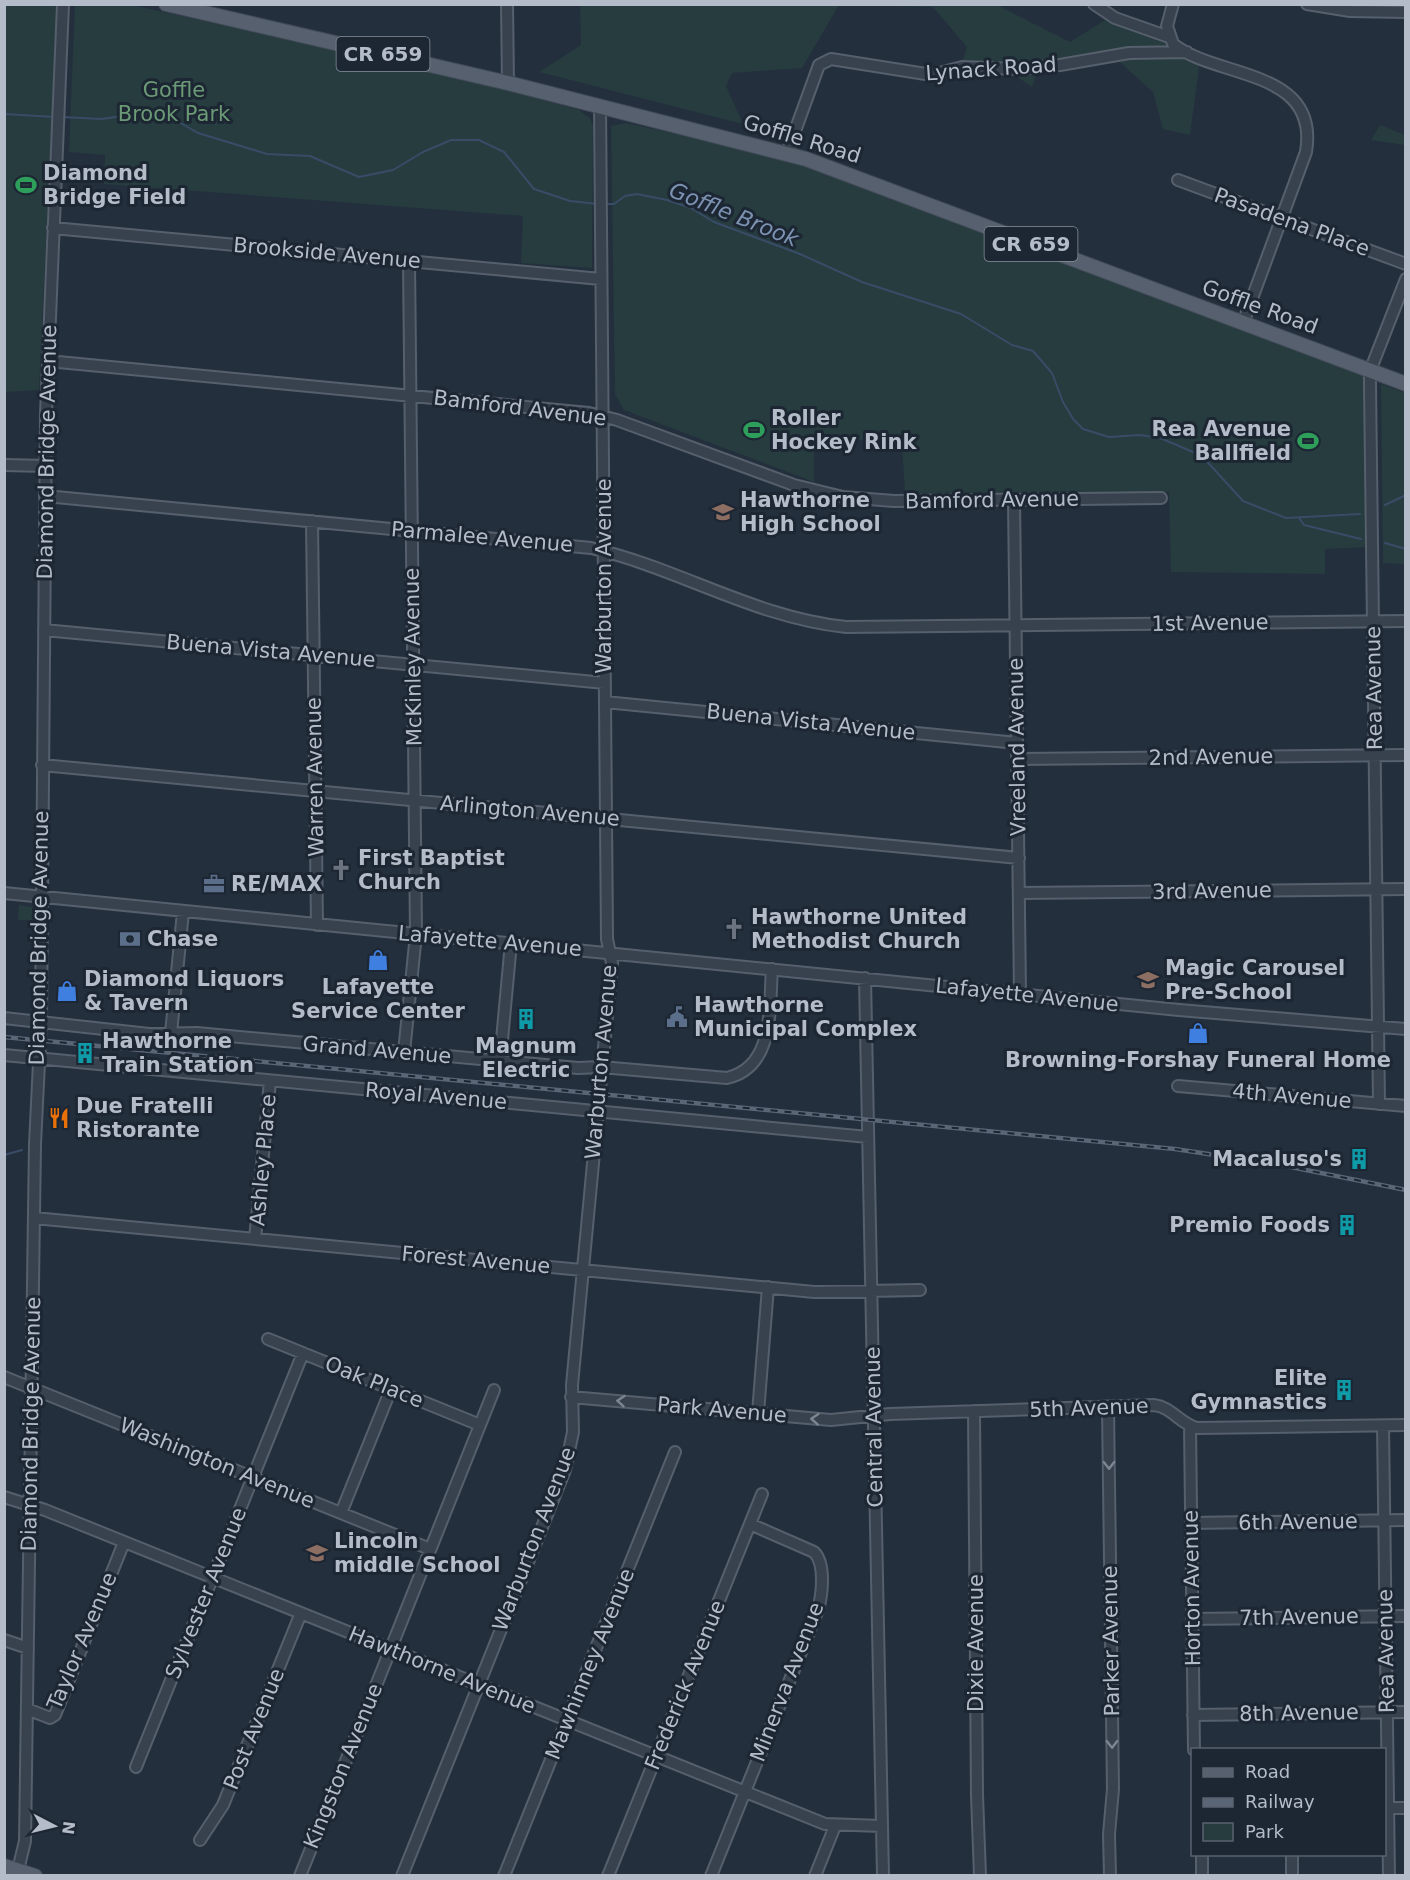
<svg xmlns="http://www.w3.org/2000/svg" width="1410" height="1880" viewBox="0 0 1410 1880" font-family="'DejaVu Sans',sans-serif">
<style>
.green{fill:#263c3f}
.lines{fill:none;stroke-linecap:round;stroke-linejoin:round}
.stream{stroke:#394c67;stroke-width:2}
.minor-casing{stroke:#565f6c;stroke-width:14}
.major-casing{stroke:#414a57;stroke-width:16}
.minor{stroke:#38414e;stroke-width:10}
.major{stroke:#56606e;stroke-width:14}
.rail-casing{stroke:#5a6575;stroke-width:4.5}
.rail{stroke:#1d2633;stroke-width:2;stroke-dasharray:7;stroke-linecap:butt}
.oneway{stroke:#7c8592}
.labels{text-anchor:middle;stroke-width:6;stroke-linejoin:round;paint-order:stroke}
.shield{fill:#1d2633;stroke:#878f9c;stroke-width:1.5}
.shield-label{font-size:20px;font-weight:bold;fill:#b4bcc9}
.street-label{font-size:21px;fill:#b4bcc9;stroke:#1d2633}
.park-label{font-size:21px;fill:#6b9a76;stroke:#1d2633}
.poi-label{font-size:21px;font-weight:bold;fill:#b4bcc9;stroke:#1d2633;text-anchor:start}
.water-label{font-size:22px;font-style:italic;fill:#7c92b1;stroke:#1d2633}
</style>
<rect width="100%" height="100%" fill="#242f3e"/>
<path class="green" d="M 580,4 L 997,5 L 1070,42 L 1110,17 L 1167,40 L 1200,60 L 1190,135 L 1163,129 L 1153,92 L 1113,56 L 1040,65 L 1032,87 L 1006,69 L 960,69 L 967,47 L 933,7 L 839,5 L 802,68 L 732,73 L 726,86 L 743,124 L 539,72 L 581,45 Z
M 4,5 L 57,5 L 39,390 L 5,392 Z
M 75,5 L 132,5 L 478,82 L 579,110 L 590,118 L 593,126 L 592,268 L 521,263 L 523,216 L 104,184 L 105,155 L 69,152 Z
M 626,123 L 755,151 L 812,167 L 1364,375 L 1367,547 L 1325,549 L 1325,574 L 1171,572 L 1169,492 L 905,493 L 902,445 L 814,434 L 814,482 L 624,410 L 615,394 L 611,126 Z
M 1380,125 L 1405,135 L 1405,145 L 1371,140 Z
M 1381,384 L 1405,393 L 1405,564 L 1383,563 Z
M 19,905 L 32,907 L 33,920 L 18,920 Z"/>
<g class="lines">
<path class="stream" d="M 4,114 L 55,117
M 61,117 L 102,119 L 142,113 L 177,121 L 198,133 L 267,154 L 310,156 L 359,177 L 393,170 L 423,152 L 451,140 L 479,140 L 504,152 L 534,189 L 570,201 L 598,204
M 603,204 L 614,204 L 625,196 L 637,194 L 667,200 L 691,208 L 714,222 L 800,254 L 862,282 L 961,314 L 1012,345 L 1033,351 L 1052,373 L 1063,402 L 1073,419 L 1083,429 L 1109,437 L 1140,435 L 1160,438 L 1179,446 L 1202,456 L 1243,501 L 1286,518 L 1360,514
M 1385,505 L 1406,495
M 1300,519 L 1304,525 L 1361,539
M 1385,543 L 1406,549
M 4,1155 L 22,1150"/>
<defs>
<path id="minor" d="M 507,4 L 508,83
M 1094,4 L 1115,18 L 1169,37
M 1173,4 L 1167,26 L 1173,44 C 1217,79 1320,68 1306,152 L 1243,323
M 1307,4 L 1350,11 L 1406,12
M 787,153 L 819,65 L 831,59 L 932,75 L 962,67 L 1021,69 L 1060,65 L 1129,53 L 1187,52
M 1178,180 L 1406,264
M 53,228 L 601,279
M 48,361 L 589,413 L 617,420 L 794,485 L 843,497 L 894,501 L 1161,498
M 4,465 L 46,466
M 45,496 L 591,548 C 678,568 756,618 846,627 L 1406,621
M 1014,500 L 1020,994
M 312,521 L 317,925
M 44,630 L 605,683
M 605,702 L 1017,743
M 1017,759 L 1406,755
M 42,765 L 1019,858
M 4,893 L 1179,1010 L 1406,1029
M 1019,893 L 1406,889
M 865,978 L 883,1876
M 4,1018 L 149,1034 L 197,1033 L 578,1068 L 601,1067 L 727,1078 C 775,1067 769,1008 772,969
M 171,1033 L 183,912
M 404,1052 L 416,934 L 409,261
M 4,1055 L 868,1137
M 500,1061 L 511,943
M 1178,1086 L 1406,1106
M 1379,1104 L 1370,385 L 1370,371 L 1406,279
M 34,1218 L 814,1292 L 920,1290
M 255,1239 L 270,1081
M 268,1339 L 480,1425
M 4,1377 L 430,1549
M 571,1397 L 831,1420 L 890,1414 L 1154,1405 C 1172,1407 1180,1424 1197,1428 L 1406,1425
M 1108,1407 L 1113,1789 L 1109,1834 L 1110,1876
M 974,1411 L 977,1795 L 980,1876
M 758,1413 L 768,1287
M 1190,1426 L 1194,1750
M 1383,1426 L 1389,1876
M 4,1497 L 45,1510 L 825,1824 L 882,1826
M 341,1513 L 391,1389
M 1191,1523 L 1406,1520
M 1192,1619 L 1406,1616
M 4,1640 L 28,1648
M 27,1709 L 50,1718 L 55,1715 L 124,1542
M 1193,1715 L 1406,1712
M 136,1767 L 303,1353
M 1384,1808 L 1406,1808
M 200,1840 L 223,1805 L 301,1613
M 1202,1854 L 1202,1876
M 1292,1854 L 1292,1876
M 18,1870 L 25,1841 L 35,1144 L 41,1022 L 46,414 L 63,4
M 300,1876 L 494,1390
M 402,1876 L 565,1470 L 573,1432 L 572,1385 L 612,963 L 607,939 L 600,106
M 504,1876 L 675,1452
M 608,1876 L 762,1494
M 711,1876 L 818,1610 C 822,1595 826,1564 814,1552 L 750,1524
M 815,1876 L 835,1826"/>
<path id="major" d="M 166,4 L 508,83 L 806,159 L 1406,384
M 4,1866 L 35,1876"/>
</defs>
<use href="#minor" class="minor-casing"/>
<use href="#major" class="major-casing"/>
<use href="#minor" class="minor"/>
<use href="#major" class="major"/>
<defs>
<path id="rail" d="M 4,1037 L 1175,1149 L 1281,1165 L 1406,1190"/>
</defs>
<use href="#rail" class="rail-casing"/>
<use href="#rail" class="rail"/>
</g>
<defs><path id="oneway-chevron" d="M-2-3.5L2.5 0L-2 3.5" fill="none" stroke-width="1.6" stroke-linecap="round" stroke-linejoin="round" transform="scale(1.5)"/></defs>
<g class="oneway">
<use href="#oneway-chevron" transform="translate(621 1401) rotate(-175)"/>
<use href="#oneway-chevron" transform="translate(815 1419) rotate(-176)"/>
<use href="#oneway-chevron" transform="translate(1109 1465) rotate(89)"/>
<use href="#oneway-chevron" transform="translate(1112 1744) rotate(89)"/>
</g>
<defs>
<symbol id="stadium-bare" viewBox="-9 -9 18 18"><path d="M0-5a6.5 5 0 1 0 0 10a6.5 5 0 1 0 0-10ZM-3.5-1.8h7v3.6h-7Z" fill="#2e9e5b" stroke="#1d2633" stroke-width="2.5" paint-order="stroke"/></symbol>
<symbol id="school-bare" viewBox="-9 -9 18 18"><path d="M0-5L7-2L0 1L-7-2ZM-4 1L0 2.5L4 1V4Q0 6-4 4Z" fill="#8d6e63" stroke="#1d2633" stroke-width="2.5" paint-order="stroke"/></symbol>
<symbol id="church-bare" viewBox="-9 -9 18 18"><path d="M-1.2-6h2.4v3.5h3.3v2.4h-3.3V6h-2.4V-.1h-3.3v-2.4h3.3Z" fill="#6b7280" stroke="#1d2633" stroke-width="2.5" paint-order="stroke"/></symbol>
<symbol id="office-bare" viewBox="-9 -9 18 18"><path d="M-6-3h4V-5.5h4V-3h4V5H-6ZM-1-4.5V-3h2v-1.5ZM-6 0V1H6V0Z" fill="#5c6f8a" stroke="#1d2633" stroke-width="2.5" paint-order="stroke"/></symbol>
<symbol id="bank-bare" viewBox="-9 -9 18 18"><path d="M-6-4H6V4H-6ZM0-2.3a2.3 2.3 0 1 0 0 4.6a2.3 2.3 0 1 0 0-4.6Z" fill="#5c6f8a" stroke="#1d2633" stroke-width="2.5" paint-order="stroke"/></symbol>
<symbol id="shop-bare" viewBox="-9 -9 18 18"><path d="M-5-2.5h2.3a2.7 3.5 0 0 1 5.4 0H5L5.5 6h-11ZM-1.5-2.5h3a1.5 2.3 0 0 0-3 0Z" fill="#3f7fe0" stroke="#1d2633" stroke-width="2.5" paint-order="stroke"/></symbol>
<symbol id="civic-bare" viewBox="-9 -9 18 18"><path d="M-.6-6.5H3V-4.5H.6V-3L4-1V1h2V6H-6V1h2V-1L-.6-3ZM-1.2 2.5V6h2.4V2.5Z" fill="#5c6f8a" stroke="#1d2633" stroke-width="2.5" paint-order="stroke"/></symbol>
<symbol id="building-bare" viewBox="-9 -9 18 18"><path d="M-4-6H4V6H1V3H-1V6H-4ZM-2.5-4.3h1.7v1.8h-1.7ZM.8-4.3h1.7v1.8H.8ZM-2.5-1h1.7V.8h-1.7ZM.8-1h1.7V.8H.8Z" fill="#0f9aa8" stroke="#1d2633" stroke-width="2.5" paint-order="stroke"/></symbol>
<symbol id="restaurant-bare" viewBox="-9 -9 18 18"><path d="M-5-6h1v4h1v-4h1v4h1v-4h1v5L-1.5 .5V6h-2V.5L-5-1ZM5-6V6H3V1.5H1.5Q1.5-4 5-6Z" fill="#e8710a" stroke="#1d2633" stroke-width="2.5" paint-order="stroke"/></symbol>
</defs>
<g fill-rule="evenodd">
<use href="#stadium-bare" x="11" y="170" width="30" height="30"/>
<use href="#stadium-bare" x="739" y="415" width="30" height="30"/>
<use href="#stadium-bare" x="1293" y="426" width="30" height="30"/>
<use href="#school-bare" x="708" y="497" width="30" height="30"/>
<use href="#church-bare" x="326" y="855" width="30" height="30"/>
<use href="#office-bare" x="199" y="869" width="30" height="30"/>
<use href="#church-bare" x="719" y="914" width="30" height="30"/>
<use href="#bank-bare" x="115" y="924" width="30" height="30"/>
<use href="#shop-bare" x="363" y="945" width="30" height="30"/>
<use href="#school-bare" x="1133" y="965" width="30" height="30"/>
<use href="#shop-bare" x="52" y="976" width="30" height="30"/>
<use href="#civic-bare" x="662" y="1002" width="30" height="30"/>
<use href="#building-bare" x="511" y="1004" width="30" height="30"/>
<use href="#shop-bare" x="1183" y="1018" width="30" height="30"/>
<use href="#building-bare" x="70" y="1038" width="30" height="30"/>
<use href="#restaurant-bare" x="44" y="1103" width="30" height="30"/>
<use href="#building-bare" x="1344" y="1144" width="30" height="30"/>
<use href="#building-bare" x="1332" y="1210" width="30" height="30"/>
<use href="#building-bare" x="1329" y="1375" width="30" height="30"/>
<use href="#school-bare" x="302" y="1538" width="30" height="30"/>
</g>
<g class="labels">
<g class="shield">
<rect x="336.5" y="37" width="93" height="34" rx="4.5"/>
<rect x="984.5" y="227" width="93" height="34" rx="4.5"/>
</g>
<g class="shield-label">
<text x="383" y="61">CR 659</text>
<text x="1031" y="251">CR 659</text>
</g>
<g class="street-label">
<text transform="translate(991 69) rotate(-4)" y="7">Lynack Road</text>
<text transform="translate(802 139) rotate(17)" y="7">Goffle Road</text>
<text transform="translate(1292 222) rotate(20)" y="7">Pasadena Place</text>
<text transform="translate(327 253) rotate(5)" y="7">Brookside Avenue</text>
<text transform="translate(1260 307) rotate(20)" y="7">Goffle Road</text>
<text transform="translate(520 408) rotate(7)" y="7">Bamford Avenue</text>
<text transform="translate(47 452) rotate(-89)" y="7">Diamond Bridge Avenue</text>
<text transform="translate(992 500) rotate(-1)" y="7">Bamford Avenue</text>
<text transform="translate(482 537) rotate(5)" y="7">Parmalee Avenue</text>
<text transform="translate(604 576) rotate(-90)" y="7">Warburton Avenue</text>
<text transform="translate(1210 623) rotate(-1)" y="7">1st Avenue</text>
<text transform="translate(271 651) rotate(5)" y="7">Buena Vista Avenue</text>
<text transform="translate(413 657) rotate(-91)" y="7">McKinley Avenue</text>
<text transform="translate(1374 688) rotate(-91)" y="7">Rea Avenue</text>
<text transform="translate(811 722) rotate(6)" y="7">Buena Vista Avenue</text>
<text transform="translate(1017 747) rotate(-91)" y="7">Vreeland Avenue</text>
<text transform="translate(1211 757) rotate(-1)" y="7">2nd Avenue</text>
<text transform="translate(315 777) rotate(-91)" y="7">Warren Avenue</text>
<text transform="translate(530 811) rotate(5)" y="7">Arlington Avenue</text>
<text transform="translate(1212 891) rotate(-1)" y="7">3rd Avenue</text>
<text transform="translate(39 938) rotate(-89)" y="7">Diamond Bridge Avenue</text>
<text transform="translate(490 941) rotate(5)" y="7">Lafayette Avenue</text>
<text transform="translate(1027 995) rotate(6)" y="7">Lafayette Avenue</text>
<text transform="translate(377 1050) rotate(5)" y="7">Grand Avenue</text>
<text transform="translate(601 1062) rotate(-85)" y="7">Warburton Avenue</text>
<text transform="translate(436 1096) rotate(5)" y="7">Royal Avenue</text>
<text transform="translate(1292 1096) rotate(5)" y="7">4th Avenue</text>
<text transform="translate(263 1160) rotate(-85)" y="7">Ashley Place</text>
<text transform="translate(476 1260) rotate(5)" y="7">Forest Avenue</text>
<text transform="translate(374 1382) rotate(22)" y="7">Oak Place</text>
<text transform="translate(1089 1408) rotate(-2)" y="7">5th Avenue</text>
<text transform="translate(722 1410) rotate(5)" y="7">Park Avenue</text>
<text transform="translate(31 1424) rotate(-89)" y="7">Diamond Bridge Avenue</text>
<text transform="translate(874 1427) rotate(-91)" y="7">Central Avenue</text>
<text transform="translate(217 1463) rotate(22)" y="7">Washington Avenue</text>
<text transform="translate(1298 1522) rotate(-1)" y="7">6th Avenue</text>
<text transform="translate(534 1539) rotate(-69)" y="7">Warburton Avenue</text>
<text transform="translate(1192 1588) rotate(-91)" y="7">Horton Avenue</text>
<text transform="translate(206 1593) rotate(-68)" y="7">Sylvester Avenue</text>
<text transform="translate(1299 1617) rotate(-1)" y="7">7th Avenue</text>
<text transform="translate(82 1641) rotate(-67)" y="7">Taylor Avenue</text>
<text transform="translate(1111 1641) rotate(-91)" y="7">Parker Avenue</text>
<text transform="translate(976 1643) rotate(-90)" y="7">Dixie Avenue</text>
<text transform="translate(1386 1651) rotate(-91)" y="7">Rea Avenue</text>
<text transform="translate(590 1664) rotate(-68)" y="7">Mawhinney Avenue</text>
<text transform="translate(442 1670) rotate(22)" y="7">Hawthorne Avenue</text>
<text transform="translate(787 1682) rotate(-69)" y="7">Minerva Avenue</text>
<text transform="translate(685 1685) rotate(-68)" y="7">Frederick Avenue</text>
<text transform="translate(1299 1713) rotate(-1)" y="7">8th Avenue</text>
<text transform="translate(254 1729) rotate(-68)" y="7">Post Avenue</text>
<text transform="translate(343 1766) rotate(-68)" y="7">Kingston Avenue</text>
</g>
<g class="park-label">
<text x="174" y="97">Goffle<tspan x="174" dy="24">Brook Park</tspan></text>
</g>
<g class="poi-label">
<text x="43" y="180">Diamond<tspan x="43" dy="24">Bridge Field</tspan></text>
<text x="771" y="425">Roller<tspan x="771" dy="24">Hockey Rink</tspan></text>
<text x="1291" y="436" text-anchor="end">Rea Avenue<tspan x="1291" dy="24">Ballfield</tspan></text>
<text x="740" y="507">Hawthorne<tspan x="740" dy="24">High School</tspan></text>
<text x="358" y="865">First Baptist<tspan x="358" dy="24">Church</tspan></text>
<text x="231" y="891">RE/MAX</text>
<text x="751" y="924">Hawthorne United<tspan x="751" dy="24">Methodist Church</tspan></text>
<text x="147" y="946">Chase</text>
<text x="1165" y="975">Magic Carousel<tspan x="1165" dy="24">Pre-School</tspan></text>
<text x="84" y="986">Diamond Liquors<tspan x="84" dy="24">&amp; Tavern</tspan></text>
<text x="378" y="994" text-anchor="middle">Lafayette<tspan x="378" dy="24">Service Center</tspan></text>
<text x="694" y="1012">Hawthorne<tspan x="694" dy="24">Municipal Complex</tspan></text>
<text x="102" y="1048">Hawthorne<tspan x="102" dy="24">Train Station</tspan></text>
<text x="526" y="1053" text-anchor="middle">Magnum<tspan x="526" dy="24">Electric</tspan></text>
<text x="1198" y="1067" text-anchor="middle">Browning-Forshay Funeral Home</text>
<text x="76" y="1113">Due Fratelli<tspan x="76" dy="24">Ristorante</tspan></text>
<text x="1342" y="1166" text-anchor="end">Macaluso's</text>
<text x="1330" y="1232" text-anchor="end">Premio Foods</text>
<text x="1327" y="1385" text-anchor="end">Elite<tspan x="1327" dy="24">Gymnastics</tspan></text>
<text x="334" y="1548">Lincoln<tspan x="334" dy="24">middle School</tspan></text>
</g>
<g class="water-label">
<text transform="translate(734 214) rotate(22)" y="8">Goffle Brook</text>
</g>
</g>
<rect width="1410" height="1880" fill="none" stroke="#b4bcc9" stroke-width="12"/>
<rect x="1191" y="1748" width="195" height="108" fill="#1d2633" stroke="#59626f" stroke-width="1.5"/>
<rect x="1203" y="1768" width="30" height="9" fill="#56606e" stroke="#59626f" stroke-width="1.5"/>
<text x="1245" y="1778" font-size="18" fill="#b4bcc9">Road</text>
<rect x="1203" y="1798" width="30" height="9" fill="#5a6575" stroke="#59626f" stroke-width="1.5"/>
<text x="1245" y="1808" font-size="18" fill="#b4bcc9">Railway</text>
<rect x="1203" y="1823" width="30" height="18" fill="#263c3f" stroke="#59626f" stroke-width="1.5"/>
<text x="1245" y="1838" font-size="18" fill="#b4bcc9">Park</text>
<g transform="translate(54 1826) rotate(97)" stroke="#1d2633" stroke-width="4.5" paint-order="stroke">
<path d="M0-4.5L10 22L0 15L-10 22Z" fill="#b4bcc9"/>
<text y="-9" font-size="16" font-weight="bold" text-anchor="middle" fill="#b4bcc9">N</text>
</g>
</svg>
